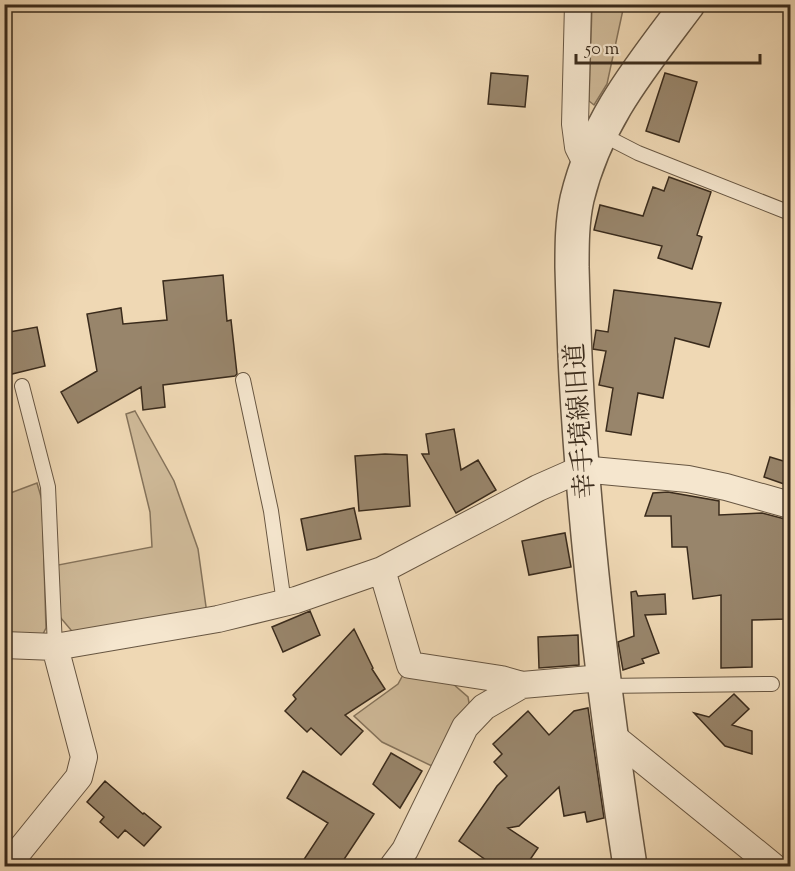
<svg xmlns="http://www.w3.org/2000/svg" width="795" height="871" viewBox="0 0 795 871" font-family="'Sorts Mill Goudy','Noto Serif JP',serif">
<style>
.green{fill:#d0bb9a;stroke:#85735b;stroke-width:1.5}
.building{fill:#98856b;stroke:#3a2b1c;stroke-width:1.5}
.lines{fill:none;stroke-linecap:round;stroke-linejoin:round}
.service-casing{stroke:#675642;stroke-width:16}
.minor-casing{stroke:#675642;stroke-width:28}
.tertiary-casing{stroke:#675642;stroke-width:36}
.service{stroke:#f5e6ce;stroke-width:14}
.minor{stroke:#f5e6ce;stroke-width:26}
.tertiary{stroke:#f5e6ce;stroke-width:33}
.labels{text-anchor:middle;stroke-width:6;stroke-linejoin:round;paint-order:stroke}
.street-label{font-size:26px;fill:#3a2b1c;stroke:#f5e6ce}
</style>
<rect width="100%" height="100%" fill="#efd8b4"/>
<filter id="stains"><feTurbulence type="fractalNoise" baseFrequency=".00333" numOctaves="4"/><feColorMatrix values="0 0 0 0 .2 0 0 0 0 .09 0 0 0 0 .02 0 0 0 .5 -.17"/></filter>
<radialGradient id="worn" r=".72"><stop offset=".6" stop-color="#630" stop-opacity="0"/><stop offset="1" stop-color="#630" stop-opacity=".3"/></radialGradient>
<path class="green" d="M 592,5 L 624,5 L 607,84 L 594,105 L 589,101 Z
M 135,411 L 174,481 L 198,549 L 207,614 L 76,636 L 60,617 L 58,565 L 152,547 L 150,512 L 126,414 Z
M 37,483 L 42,500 L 46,628 L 42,636 L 5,636 L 5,495 Z
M 404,673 L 445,677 L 468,697 L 470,708 L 436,768 L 382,742 L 354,716 L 398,684 Z"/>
<path class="building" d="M 491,73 L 528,76 L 525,107 L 488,104 Z
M 665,73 L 697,82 L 679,142 L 646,131 Z
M 669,177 L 711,192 L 697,235 L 702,237 L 692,269 L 658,258 L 662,246 L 594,230 L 600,205 L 643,216 L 653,187 L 664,191 Z
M 223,275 L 227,321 L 231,320 L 237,374 L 235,376 L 163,385 L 165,407 L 143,410 L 141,387 L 78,423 L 61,392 L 97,371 L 87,314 L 121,308 L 123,324 L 167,320 L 163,281 Z
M 614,290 L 721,303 L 709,347 L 675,338 L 663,398 L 638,393 L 631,435 L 606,431 L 613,388 L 599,385 L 606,351 L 593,349 L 596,330 L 608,332 Z
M 37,327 L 45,366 L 4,376 L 4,333 Z
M 454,429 L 461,470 L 478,460 L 496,490 L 456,513 L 422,454 L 429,454 L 426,434 Z
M 385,454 L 407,455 L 410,506 L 359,511 L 355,456 Z
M 770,457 L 790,463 L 784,484 L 764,477 Z
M 668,492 L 719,501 L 719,515 L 762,513 L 785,519 L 787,566 L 784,566 L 786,619 L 752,620 L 752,667 L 721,668 L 721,595 L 693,599 L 687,547 L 672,547 L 671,516 L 645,516 L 653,493 Z
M 354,508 L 361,539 L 307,550 L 301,519 Z
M 565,533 L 571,567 L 529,575 L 522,541 Z
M 636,591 L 638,596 L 665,594 L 666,614 L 645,615 L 659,653 L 642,659 L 644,663 L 623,670 L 618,642 L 634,636 L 631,592 Z
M 310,611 L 320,635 L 283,652 L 272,627 Z
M 354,629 L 373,668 L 372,669 L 385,689 L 345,715 L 363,731 L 341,755 L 311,728 L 307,732 L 285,711 L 296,699 L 293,695 Z
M 578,635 L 579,665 L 539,668 L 538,637 Z
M 734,694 L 749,709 L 732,725 L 752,731 L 752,754 L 725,746 L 694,713 L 709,717 Z
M 588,708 L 604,818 L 587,822 L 585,812 L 564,816 L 559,787 L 519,826 L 508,828 L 538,848 L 525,867 L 496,867 L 459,841 L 497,786 L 507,776 L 494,762 L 502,754 L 493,744 L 528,711 L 549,735 L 574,711 Z
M 391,753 L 422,771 L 400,808 L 373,784 Z
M 303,771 L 374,814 L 339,867 L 299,867 L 328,823 L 287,798 Z
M 105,781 L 143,814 L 144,813 L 161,827 L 144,846 L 125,830 L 118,838 L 100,822 L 104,817 L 87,802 Z"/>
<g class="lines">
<defs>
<path id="service" d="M 599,133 L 638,153 L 790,213
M 243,380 L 271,511 L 284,603
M 22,386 L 48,487 L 55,647
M 603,686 L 772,684"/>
<path id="minor" d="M 578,4 L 575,124 L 578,147 L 587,165
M 382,570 L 410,665 L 501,679 L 522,685 L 602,678
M 4,645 L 55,647 L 218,619 L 296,600 L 382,570 L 538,488 L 581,469 L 688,479 L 726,487 L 790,505
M 609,733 L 773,866
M 7,866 L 79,777 L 84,757 L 55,647
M 393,866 L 405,850 L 465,727 L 484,707 L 522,685"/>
<path id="tertiary" d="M 630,866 C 605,704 585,541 576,376 C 574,339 573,303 572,267 C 572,245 572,222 577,199 C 596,120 640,68 688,4"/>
</defs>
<use href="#service" class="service-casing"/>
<use href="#minor" class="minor-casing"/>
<use href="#tertiary" class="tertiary-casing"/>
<use href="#service" class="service"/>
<use href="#minor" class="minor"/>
<use href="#tertiary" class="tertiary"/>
</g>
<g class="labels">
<g class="street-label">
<text transform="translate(579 421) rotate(-94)" y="9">幸手境線旧道</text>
</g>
</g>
<rect width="795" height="871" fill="none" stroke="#efd8b4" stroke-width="24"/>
<rect x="6" y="6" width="783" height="859" fill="none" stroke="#3a2b1c" stroke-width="3"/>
<rect x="12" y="12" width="771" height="847" fill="none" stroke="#3a2b1c" stroke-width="1.5"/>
<path d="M576 54v9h184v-9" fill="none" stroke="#3a2b1c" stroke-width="3"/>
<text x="585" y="54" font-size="18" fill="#3a2b1c" stroke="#f5e6ce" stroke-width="4.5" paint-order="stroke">50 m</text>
<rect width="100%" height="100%" filter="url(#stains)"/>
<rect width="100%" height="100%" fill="url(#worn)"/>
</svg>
